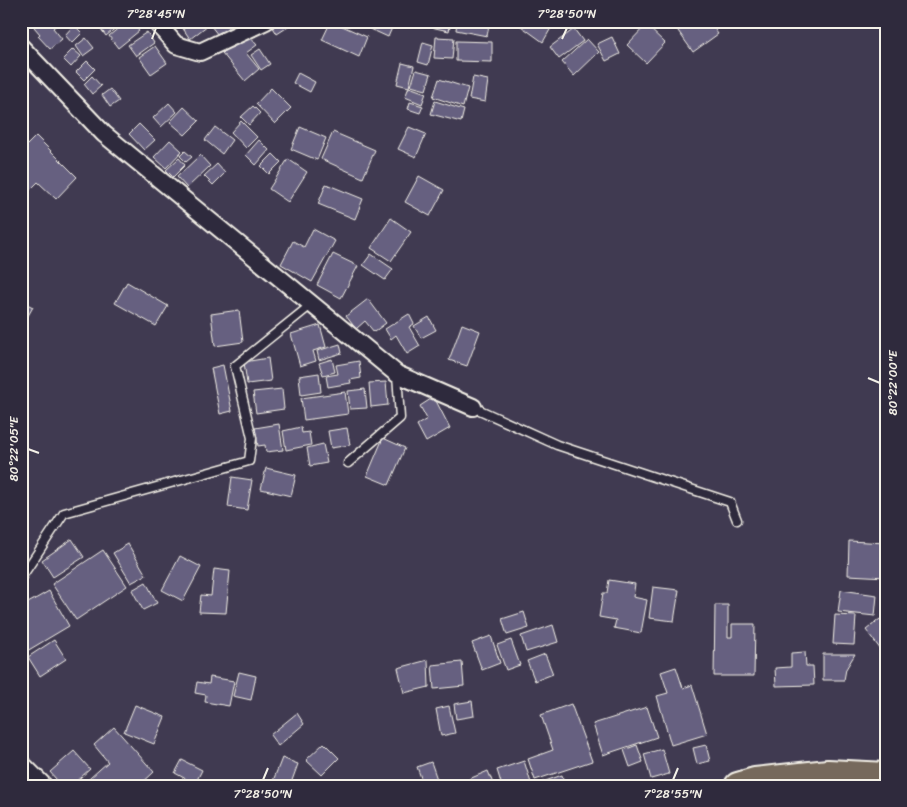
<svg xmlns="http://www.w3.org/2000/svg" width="907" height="807" viewBox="0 0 907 807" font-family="Sriracha,sans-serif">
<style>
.building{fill:#666180;stroke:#f4f1e8}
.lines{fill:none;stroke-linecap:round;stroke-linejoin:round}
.service-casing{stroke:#f4f1e8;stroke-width:11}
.minor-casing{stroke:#f4f1e8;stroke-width:20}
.trunk-casing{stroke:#f4f1e8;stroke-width:30}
.service{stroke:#2f2a3d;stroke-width:8}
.minor{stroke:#2f2a3d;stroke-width:16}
.trunk{stroke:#76695c;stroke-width:26}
.ticks{fill:none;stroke:#f4f1e8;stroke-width:2}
.neatline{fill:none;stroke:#f4f1e8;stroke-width:2}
.ticks-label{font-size:12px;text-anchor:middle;fill:#f4f1e8}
</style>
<rect width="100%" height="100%" fill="#403a51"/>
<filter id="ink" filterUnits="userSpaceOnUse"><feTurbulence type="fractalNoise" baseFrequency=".02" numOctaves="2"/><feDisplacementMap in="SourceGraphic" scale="10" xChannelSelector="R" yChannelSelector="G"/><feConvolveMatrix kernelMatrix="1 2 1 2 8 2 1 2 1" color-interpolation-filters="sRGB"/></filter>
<g filter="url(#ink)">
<path class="building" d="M 27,21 L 37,21 L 31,26 Z
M 41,21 L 60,22 L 53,28 L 62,39 L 50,49 L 38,36 L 40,34 L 34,27 Z
M 95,21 L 124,21 L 106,36 Z
M 127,21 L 131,21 L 139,31 L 118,48 L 109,36 Z
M 190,21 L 204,21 L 208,25 L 190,39 L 182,27 Z
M 207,21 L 228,21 L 231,25 L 218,35 Z
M 276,21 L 284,21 L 288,27 L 277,34 L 271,24 Z
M 331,21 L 367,37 L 359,57 L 322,40 Z
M 353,21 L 395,21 L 388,37 Z
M 427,21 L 451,21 L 449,31 L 426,26 Z
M 457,21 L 490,21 L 487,36 L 456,30 Z
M 514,21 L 555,21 L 543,42 Z
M 567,21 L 582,21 L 571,28 Z
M 632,21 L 647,21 L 637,29 Z
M 671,21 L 709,21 L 718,34 L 693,52 Z
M 74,25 L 82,33 L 72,43 L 65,35 Z
M 646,25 L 665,43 L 646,63 L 627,45 Z
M 574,29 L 583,41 L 559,59 L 550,47 Z
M 147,32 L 154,43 L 136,56 L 128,45 Z
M 249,36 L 257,45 L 246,53 L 259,69 L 245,81 L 222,53 L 236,41 L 239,44 Z
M 436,37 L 454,38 L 452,59 L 434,58 Z
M 612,37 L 620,54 L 606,61 L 597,44 Z
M 86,38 L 94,48 L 83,56 L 76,46 Z
M 587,39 L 599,52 L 574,76 L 562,62 Z
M 456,41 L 492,42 L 492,62 L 456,61 Z
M 423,42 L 433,45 L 428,65 L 418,62 Z
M 155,46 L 167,63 L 151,74 L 139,57 Z
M 73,49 L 81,56 L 71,67 L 63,59 Z
M 260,49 L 270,64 L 261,70 L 251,55 Z
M 87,61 L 95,69 L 84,80 L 76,72 Z
M 402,63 L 414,66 L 409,87 L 397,84 Z
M 416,70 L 431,74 L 426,90 L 411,86 Z
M 298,73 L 315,82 L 310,92 L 293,83 Z
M 92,76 L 101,86 L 92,94 L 84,84 Z
M 473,77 L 488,80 L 485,102 L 469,99 Z
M 439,79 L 468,88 L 463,107 L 433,97 Z
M 409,87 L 426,93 L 422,104 L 405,97 Z
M 271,88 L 291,108 L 275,124 L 256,104 Z
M 110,89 L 119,101 L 110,107 L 102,95 Z
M 435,101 L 464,110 L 461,122 L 431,114 Z
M 410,102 L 423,106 L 420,113 L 408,109 Z
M 169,103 L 177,112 L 161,127 L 153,118 Z
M 253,106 L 260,113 L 249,125 L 241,117 Z
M 184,107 L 199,121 L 185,135 L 170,122 Z
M 241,121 L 257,137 L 246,148 L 231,132 Z
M 139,124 L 155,140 L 144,150 L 129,134 Z
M 215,127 L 232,140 L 222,154 L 205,140 Z
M 300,127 L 326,138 L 317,160 L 291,149 Z
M 409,127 L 426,134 L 416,157 L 398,149 Z
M 333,132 L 375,150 L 363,178 L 321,159 Z
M 36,136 L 77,177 L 56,199 L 38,182 L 21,199 L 21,151 Z
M 170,140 L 182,151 L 166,168 L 154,157 Z
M 259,140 L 269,150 L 256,165 L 246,155 Z
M 185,151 L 192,157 L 186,162 L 180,156 Z
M 273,154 L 281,162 L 269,174 L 261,166 Z
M 200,155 L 210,166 L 187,188 L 177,177 Z
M 179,158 L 185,165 L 173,177 L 166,170 Z
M 288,159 L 307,172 L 288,202 L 269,189 Z
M 217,164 L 225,173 L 213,185 L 204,176 Z
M 419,176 L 444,190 L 430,216 L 405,202 Z
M 326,184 L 363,199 L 355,219 L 318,204 Z
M 391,218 L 411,232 L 391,261 L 371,248 Z
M 313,229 L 335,241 L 312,282 L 281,264 L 293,241 L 304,247 Z
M 333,254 L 358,266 L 341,298 L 317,285 Z
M 371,254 L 393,269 L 385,280 L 363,265 Z
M 127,282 L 168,306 L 156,326 L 115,303 Z
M 368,299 L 386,323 L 374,332 L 365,321 L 356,329 L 346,316 Z
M 21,301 L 33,307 L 21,328 Z
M 239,310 L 243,342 L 215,346 L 211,314 Z
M 409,314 L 414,324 L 409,327 L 420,346 L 407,354 L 396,335 L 391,339 L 385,329 Z
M 429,317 L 436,330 L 421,338 L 414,326 Z
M 462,324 L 480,331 L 467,366 L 449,360 Z
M 320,325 L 326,347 L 313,351 L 316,361 L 300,366 L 291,334 Z
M 340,344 L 342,353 L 319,360 L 317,351 Z
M 268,358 L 271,381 L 247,384 L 244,362 Z
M 332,359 L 335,372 L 323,375 L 319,363 Z
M 359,361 L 361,378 L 350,380 L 351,383 L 328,387 L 326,376 L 338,374 L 336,365 Z
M 223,365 L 232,411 L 220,414 L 211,368 Z
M 319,373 L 321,392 L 301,395 L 299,376 Z
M 386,382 L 388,405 L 371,407 L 369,383 Z
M 282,389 L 284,409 L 256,413 L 253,392 Z
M 365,389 L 367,408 L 350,409 L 348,391 Z
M 345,392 L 348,414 L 304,420 L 301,398 Z
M 434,397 L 450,428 L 426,442 L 417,425 L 427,419 L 420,406 Z
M 279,424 L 283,450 L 266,452 L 265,445 L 258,446 L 255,428 Z
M 301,427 L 302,433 L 309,432 L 311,445 L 286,450 L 283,431 Z
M 347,428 L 350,445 L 331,448 L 328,431 Z
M 383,438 L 405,448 L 389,485 L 367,476 Z
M 323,444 L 327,463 L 310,466 L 307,448 Z
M 266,468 L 296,475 L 291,496 L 261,489 Z
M 232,477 L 252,480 L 247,510 L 228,507 Z
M 72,539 L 84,557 L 53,577 L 42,560 Z
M 849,541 L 886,543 L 886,577 L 848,575 Z
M 128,544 L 146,575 L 131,583 L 113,553 Z
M 103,550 L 127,586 L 76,620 L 52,584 Z
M 180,556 L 201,567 L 183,601 L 162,590 Z
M 214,569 L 230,571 L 226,613 L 199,612 L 201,595 L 211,596 Z
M 609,580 L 635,584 L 633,597 L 647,600 L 641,633 L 614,628 L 616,620 L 599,617 L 603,593 L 607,593 Z
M 146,582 L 157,603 L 143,610 L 132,590 Z
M 653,587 L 679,590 L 674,621 L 649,618 Z
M 841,590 L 877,595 L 875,616 L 838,612 Z
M 49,591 L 69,626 L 27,651 L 21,642 L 21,607 Z
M 715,605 L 728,605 L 728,637 L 732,637 L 732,624 L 755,624 L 754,676 L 714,676 Z
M 524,612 L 529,628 L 507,635 L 502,619 Z
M 835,615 L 856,616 L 854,645 L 833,644 Z
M 880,619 L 886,626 L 886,646 L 881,650 L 866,630 Z
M 553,625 L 558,642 L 526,652 L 521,636 Z
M 491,636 L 500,663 L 482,670 L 472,643 Z
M 54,640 L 66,659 L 40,676 L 28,657 Z
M 511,640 L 520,665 L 506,670 L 497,645 Z
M 805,652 L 806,666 L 813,666 L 814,685 L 776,686 L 775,668 L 791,667 L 791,653 Z
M 545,654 L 553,674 L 535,681 L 527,661 Z
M 823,654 L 855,654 L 846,669 L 844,680 L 823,680 Z
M 428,660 L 429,687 L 404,693 L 398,668 Z
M 462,662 L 464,686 L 434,689 L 432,665 Z
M 676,667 L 683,688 L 692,685 L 707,734 L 671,745 L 657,696 L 668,693 L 661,672 Z
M 239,672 L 256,676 L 251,700 L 233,696 Z
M 210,677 L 234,681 L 229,706 L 205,702 L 206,695 L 195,693 L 197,682 L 209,684 Z
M 472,701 L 474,716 L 456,719 L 454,704 Z
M 571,704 L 592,761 L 535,780 L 528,759 L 553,750 L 541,715 Z
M 135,705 L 165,717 L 154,744 L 124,732 Z
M 449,706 L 455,733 L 441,736 L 436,709 Z
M 647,707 L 657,737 L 603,755 L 593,724 Z
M 297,713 L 304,724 L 278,746 L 270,735 Z
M 114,727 L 154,772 L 139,786 L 81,786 L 108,762 L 94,745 Z
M 324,743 L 339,758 L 322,775 L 306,760 Z
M 637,745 L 643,762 L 630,767 L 624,750 Z
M 706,745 L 710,761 L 697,764 L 693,748 Z
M 662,749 L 669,774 L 651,779 L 644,754 Z
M 74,751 L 90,769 L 71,786 L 62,786 L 50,772 Z
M 282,758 L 298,764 L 290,786 L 271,786 Z
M 182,760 L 202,770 L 195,784 L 175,773 Z
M 524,761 L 532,786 L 502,786 L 497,770 Z
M 431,762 L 439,785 L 424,786 L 417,767 Z
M 488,771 L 494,786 L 472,786 L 469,779 Z
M 562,775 L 565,786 L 541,786 L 540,783 Z
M 312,779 L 316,786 L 302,786 Z
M 170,780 L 176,786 L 164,786 Z"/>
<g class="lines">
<defs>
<path id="service" d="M 473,407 L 557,445 L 730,502 L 737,520
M 348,463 L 400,418 L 397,374
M 21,578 L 64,513 L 249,461 L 252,438 L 235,366 L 312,304"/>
<path id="minor" d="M 155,21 L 176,45 L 200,52 L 266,21
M 21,47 L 104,134 L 397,374 L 473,407
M 25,767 L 44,786"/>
<path id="trunk" d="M 738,786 L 755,781 L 828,773 L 886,776"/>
</defs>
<use href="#service" class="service-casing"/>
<use href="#minor" class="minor-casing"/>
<use href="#trunk" class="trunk-casing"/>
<use href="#service" class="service"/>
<use href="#minor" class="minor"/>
<use href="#trunk" class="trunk"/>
</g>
</g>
<path class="ticks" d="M 152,39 L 156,28M 562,39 L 567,28M 868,378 L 880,383M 28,449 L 39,453M 263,780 L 268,768M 673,780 L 678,768"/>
<rect width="907" height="807" fill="none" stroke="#2f2a3d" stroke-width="55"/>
<rect x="28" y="28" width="852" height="752" class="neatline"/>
<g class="ticks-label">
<text x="156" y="18">7°28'45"N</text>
<text x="567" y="18">7°28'50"N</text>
<text transform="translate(893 383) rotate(-90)" y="4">80°22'00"E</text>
<text transform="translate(14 449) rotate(-90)" y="4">80°22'05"E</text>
<text x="263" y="798">7°28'50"N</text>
<text x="673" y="798">7°28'55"N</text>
</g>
</svg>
